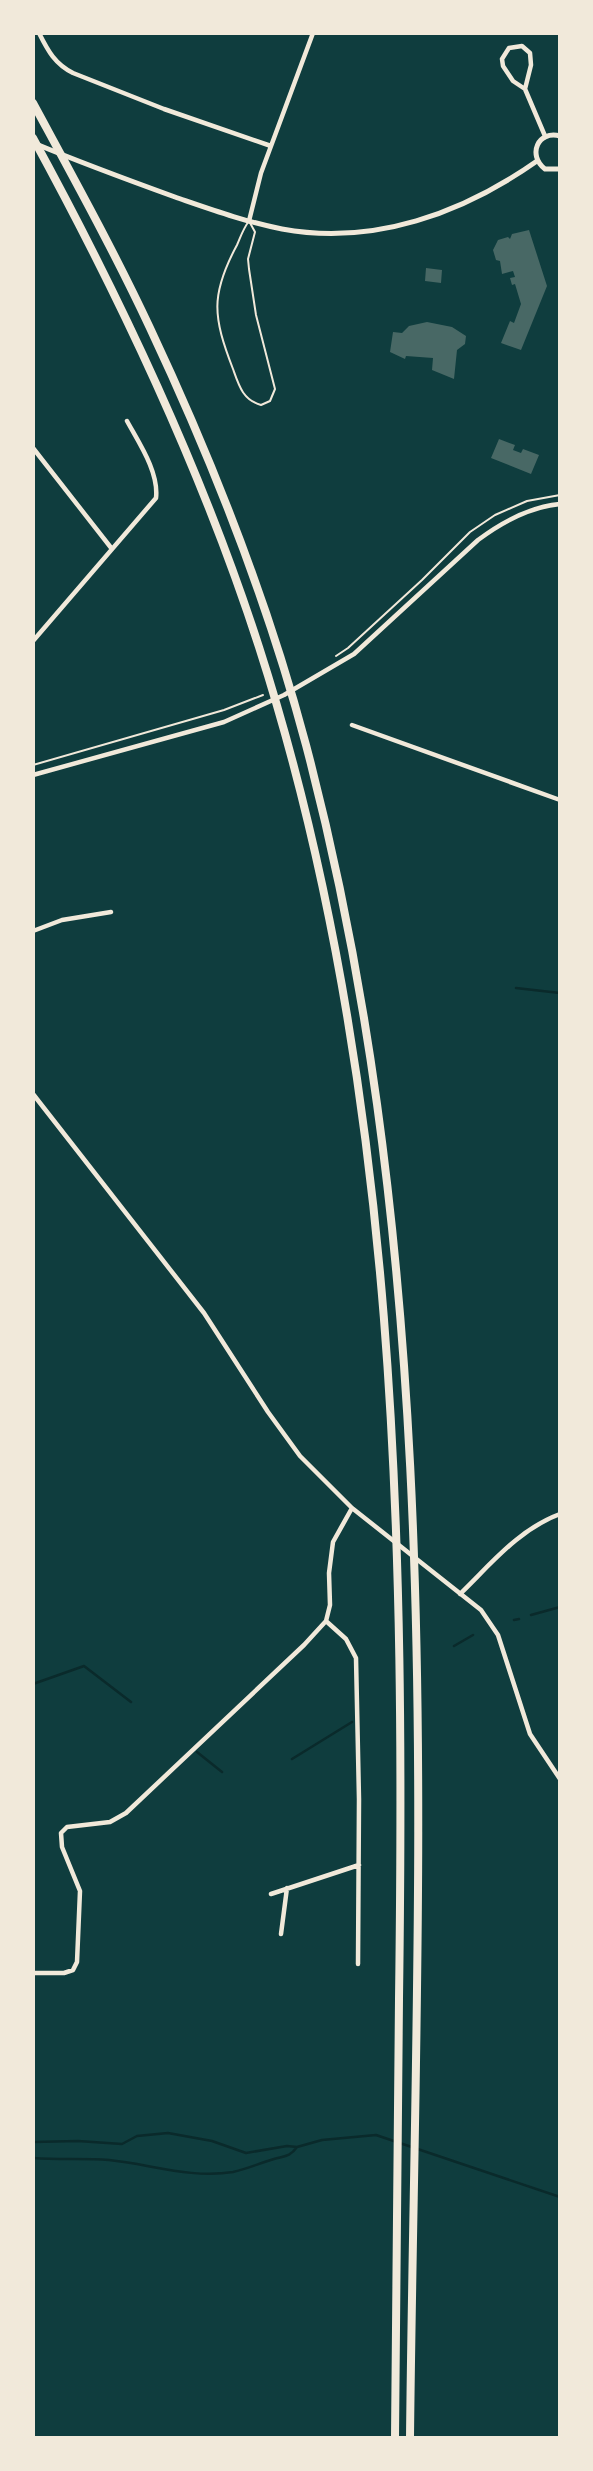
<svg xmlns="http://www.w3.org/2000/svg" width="593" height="2471" viewBox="0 0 593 2471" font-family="'Open Sans',sans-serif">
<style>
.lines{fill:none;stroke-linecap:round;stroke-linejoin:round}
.stream{stroke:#0a2a2b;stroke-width:2.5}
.building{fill:#486865}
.path{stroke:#f1e9da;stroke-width:2}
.service{stroke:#f1e9da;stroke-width:2}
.minor{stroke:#f1e9da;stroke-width:4.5}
.tertiary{stroke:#f1e9da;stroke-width:5}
.motorway{stroke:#f1e9da;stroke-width:8}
</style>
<rect width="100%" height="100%" fill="#0f3d3e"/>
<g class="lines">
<path class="stream" d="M 516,988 L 560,993
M 531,1615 L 560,1607
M 514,1620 L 519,1619
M 454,1646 L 473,1635
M 33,1684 L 84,1666 L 131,1702
M 197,1752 L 222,1772
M 292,1759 L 352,1722
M 33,2142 L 78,2141 L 122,2144 L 137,2136 L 168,2133 L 212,2141 L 246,2153 L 287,2146 L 297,2147 L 322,2140 L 376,2135 L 560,2197
M 33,2158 C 59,2160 84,2158 109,2160 C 150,2164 191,2179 233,2172 C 247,2169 260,2163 274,2159 C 284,2156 290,2157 297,2147"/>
</g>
<path class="building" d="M 529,230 L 547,286 L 521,350 L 501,343 L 510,321 L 514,323 L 521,304 L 515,284 L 512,285 L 510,278 L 515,277 L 513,271 L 502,274 L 500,261 L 496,260 L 493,250 L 498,240 L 508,237 L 510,239 L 512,234 Z
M 426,268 L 442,270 L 441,283 L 425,281 Z
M 427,322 L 452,327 L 466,336 L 465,344 L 457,350 L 454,379 L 432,370 L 433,358 L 406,356 L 405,359 L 390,352 L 393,332 L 402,333 L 409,326 Z
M 499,439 L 515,445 L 513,450 L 521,453 L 523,449 L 539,455 L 531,474 L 491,458 Z"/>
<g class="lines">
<path class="path" d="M 336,656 L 348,648 L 422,580 L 470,532 L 495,515 L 527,501 L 560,495
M 33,765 L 224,710 L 263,695"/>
<path class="service" d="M 249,221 L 255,232 L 248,259 L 249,269 L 256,315 L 275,389 L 270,401 L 261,405 C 243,400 239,386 233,369 C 213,317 210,295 237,245 C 241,236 243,229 249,221 Z"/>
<path class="minor" d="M 39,33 C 48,51 55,64 73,73 L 164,109 L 271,146
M 525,89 L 531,65 L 530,53 L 522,46 L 509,48 L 502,59 L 503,66 L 513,81 L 525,89 L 545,136
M 249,221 L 261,173 L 313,33
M 33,448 L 112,549
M 33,641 L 156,498 C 159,472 139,443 127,421
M 352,725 L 560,800
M 33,775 L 224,722 L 284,695 L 354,654 L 478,540 C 502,522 529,507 560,504
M 33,931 L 62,920 L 111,912
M 33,1094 L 204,1313 L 268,1412 L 300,1456 L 352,1508 L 481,1610 L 498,1635 L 530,1734 L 560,1779
M 460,1594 C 491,1564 519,1529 560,1514
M 326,1621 L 346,1639 L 356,1658 L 359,1799 L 358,1964
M 271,1894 L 359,1865
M 281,1934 L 287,1888
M 33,1973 L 64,1973 L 73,1970 L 77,1962 L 80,1891 L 62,1847 L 61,1833 L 67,1827 L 110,1822 L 126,1813 L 304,1645 L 326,1621 L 330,1605 L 329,1573 L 333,1542 L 352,1508"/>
<path class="tertiary" d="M 560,136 C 538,130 527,155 545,169 L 560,169
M 36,144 C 82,163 128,180 175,197 C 210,209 246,222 282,229 C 374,246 463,213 537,161"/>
<path class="motorway" d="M 33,103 C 73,177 114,251 150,328 C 213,462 268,602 306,745 C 452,1298 416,1872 410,2438
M 33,138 C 122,301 202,470 259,647 C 399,1082 405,1546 399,1999 C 398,2145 396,2291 395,2438"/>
</g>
<rect width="593" height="2471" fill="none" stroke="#f1e9da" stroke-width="70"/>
</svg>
